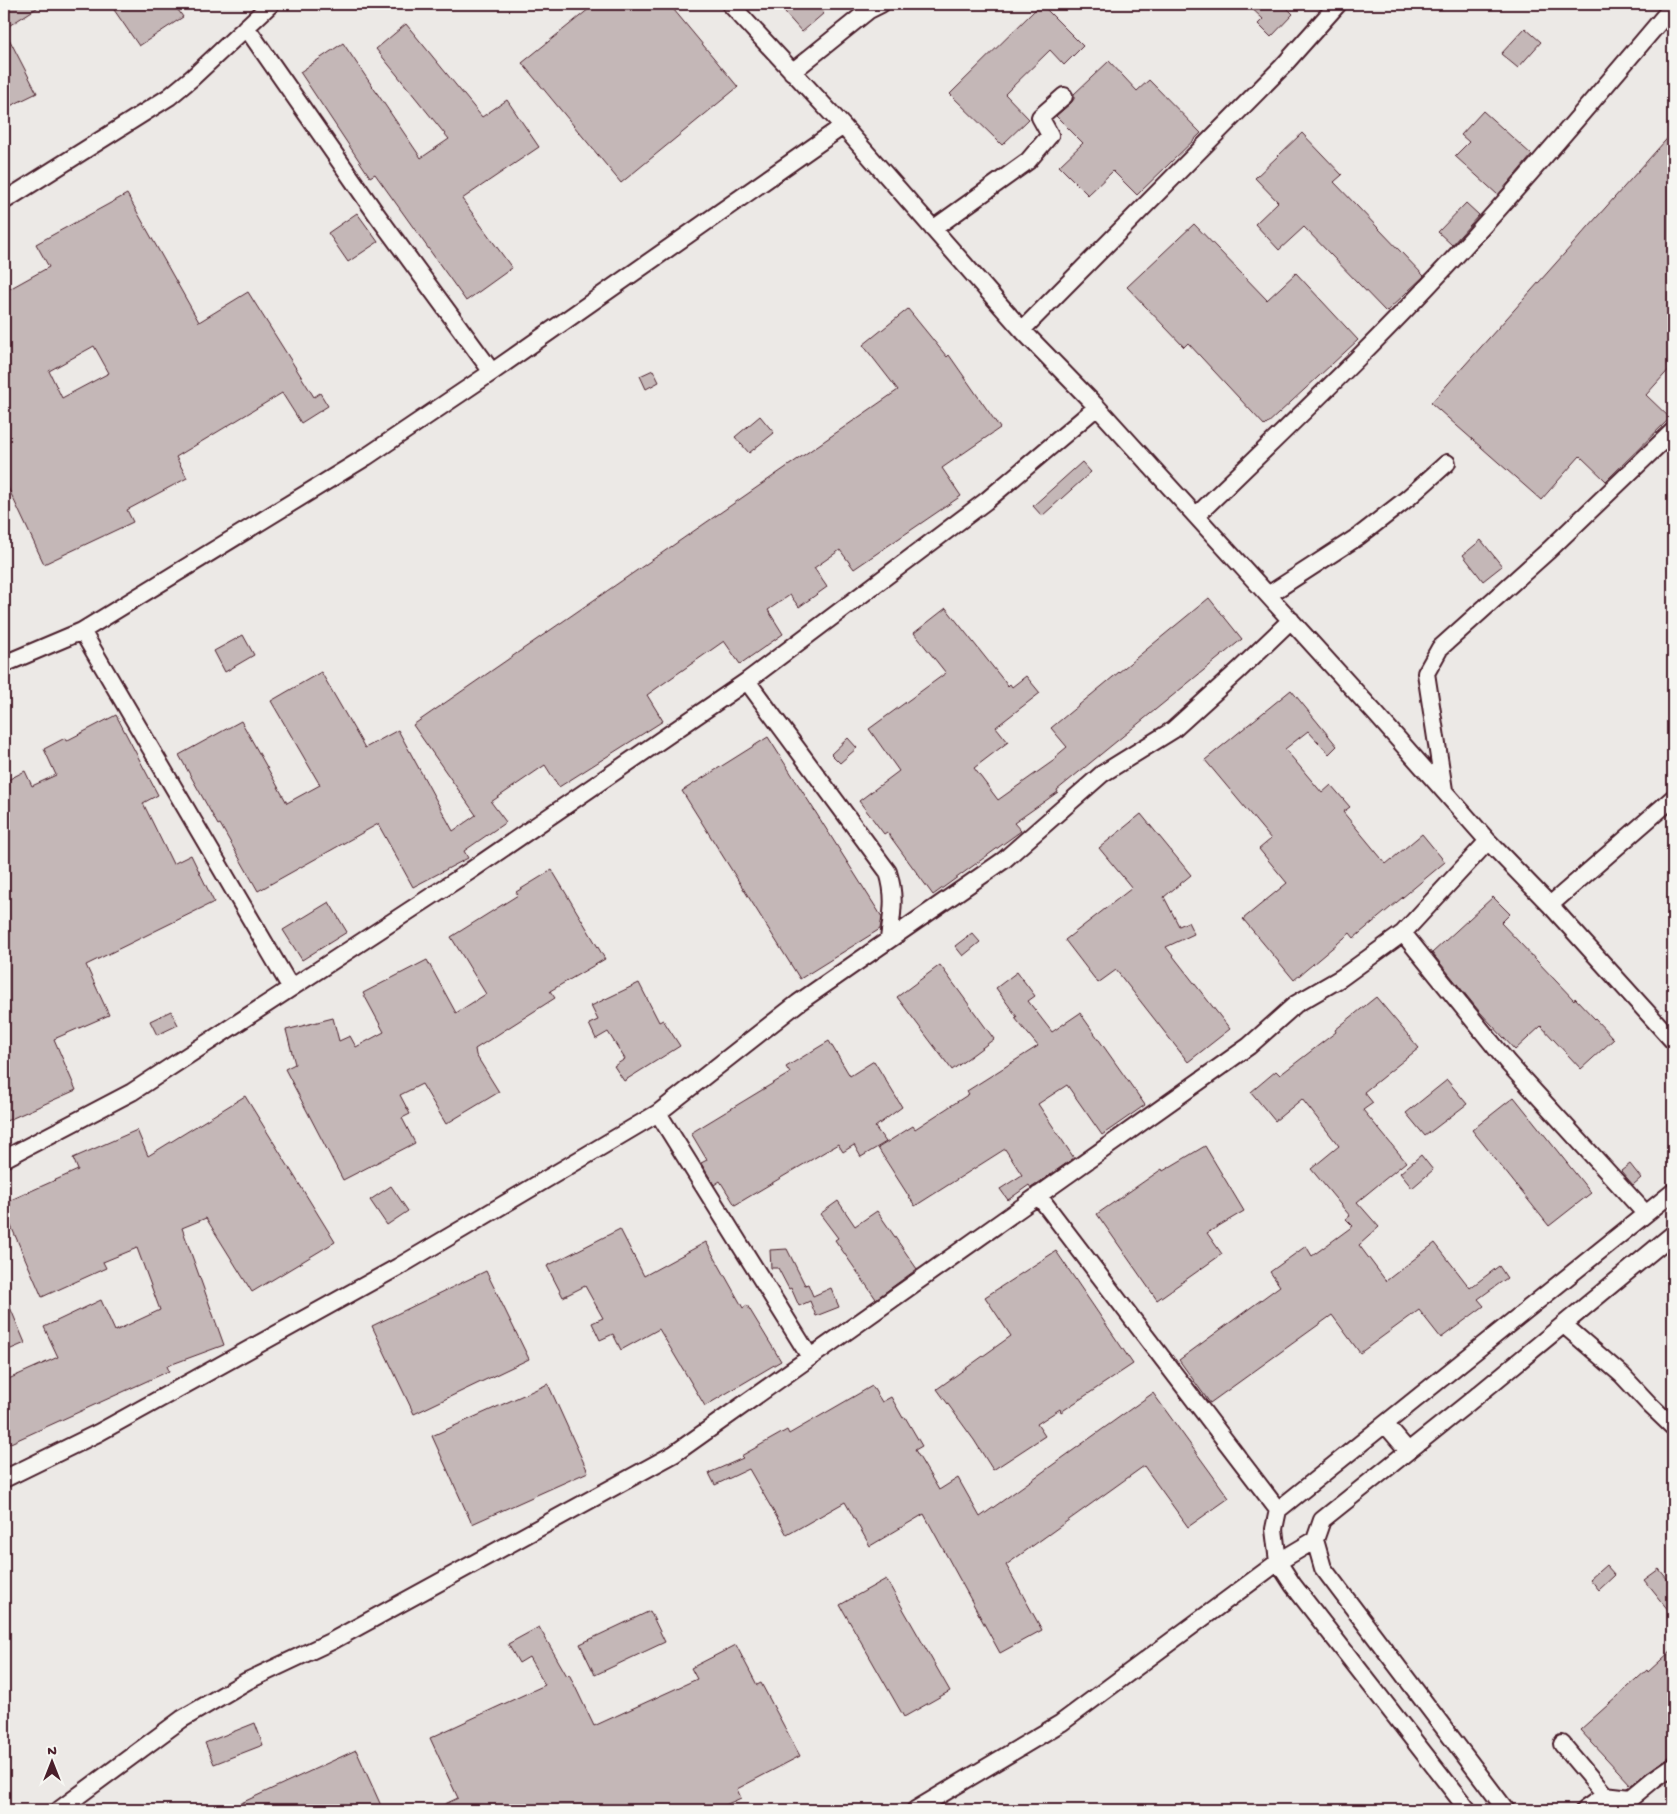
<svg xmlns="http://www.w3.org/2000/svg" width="1677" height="1814" viewBox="0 0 1677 1814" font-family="'Gochi Hand',sans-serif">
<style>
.building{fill:#c4b7b7;stroke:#4a1f2b;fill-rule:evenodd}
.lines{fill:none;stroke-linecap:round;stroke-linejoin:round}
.minor-casing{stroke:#4a1f2b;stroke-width:20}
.minor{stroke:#f6f6f2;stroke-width:16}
</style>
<rect width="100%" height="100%" fill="#ece9e6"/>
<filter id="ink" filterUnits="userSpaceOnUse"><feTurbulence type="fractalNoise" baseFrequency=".02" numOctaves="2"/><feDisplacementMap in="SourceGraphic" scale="10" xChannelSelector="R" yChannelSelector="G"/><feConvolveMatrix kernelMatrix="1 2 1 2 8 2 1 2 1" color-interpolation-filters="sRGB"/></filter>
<g filter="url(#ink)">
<path class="building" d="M 4,4 L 43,4 L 4,29 Z
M 110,4 L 174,4 L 183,17 L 139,46 Z
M 595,4 L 669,4 L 738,87 L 621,183 L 522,63 Z
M 777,4 L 816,4 L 824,13 L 802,32 Z
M 1041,4 L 1083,46 L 1064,65 L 1050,50 L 1005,94 L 1029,119 L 1002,145 L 950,94 Z
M 1247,4 L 1283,4 L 1293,14 L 1271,37 L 1258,24 L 1263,19 Z
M 406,24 L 482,117 L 507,100 L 539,147 L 462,199 L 512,268 L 466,301 L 375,174 L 370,177 L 300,72 L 343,43 L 421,158 L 449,139 L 376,49 Z
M 1525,28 L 1541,42 L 1518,68 L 1501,54 Z
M 4,29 L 37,93 L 4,109 Z
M 1109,61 L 1137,91 L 1149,80 L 1201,133 L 1137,195 L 1113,171 L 1088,195 L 1059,166 L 1083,143 L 1056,116 L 1071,103 L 1074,99 L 1074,94 Z
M 1483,111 L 1532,155 L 1498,195 L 1455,156 L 1469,142 L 1461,135 Z
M 1673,132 L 1673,365 L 1646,395 L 1670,418 L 1606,481 L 1580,456 L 1541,500 L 1431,403 Z
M 1302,133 L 1342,175 L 1334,182 L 1424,276 L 1386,312 L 1304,227 L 1279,250 L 1255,224 L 1278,202 L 1255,178 Z
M 127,194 L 199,322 L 248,292 L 314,397 L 320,393 L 328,406 L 301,423 L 282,393 L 176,457 L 187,478 L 127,510 L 133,522 L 44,564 L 4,479 L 4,292 L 49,267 L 36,244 ZM 94,346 L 109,373 L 62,398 L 49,371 Z
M 1466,203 L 1479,215 L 1452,245 L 1438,232 Z
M 357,213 L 378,242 L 348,262 L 328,233 Z
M 1194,224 L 1267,300 L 1296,273 L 1358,340 L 1265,426 L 1188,343 L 1184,347 L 1127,287 Z
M 908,309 L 947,357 L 949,355 L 1000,428 L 942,468 L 961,496 L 854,569 L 840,550 L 814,568 L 827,587 L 799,607 L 790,595 L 768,610 L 783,634 L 740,664 L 724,641 L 647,695 L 663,721 L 559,787 L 545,765 L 491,802 L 506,822 L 464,851 L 468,858 L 413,887 L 378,824 L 258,891 L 220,824 L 218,825 L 179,755 L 241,721 L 287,803 L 320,785 L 271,701 L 321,672 L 365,748 L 398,730 L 453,831 L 476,815 L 413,725 L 898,390 L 863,345 Z
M 653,370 L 659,382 L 646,389 L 640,376 Z
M 760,416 L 774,433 L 749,453 L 735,437 Z
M 1082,462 L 1091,472 L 1042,516 L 1033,506 Z
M 1481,540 L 1502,566 L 1483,581 L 1463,555 Z
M 1209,598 L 1242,639 L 1057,790 L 1058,792 L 1014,823 L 1021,831 L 933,895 L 887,832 L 884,834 L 859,801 L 899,771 L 869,729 L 946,673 L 914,633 L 946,608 L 1008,686 L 1010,684 L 1012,687 L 1026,676 L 1040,693 L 996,727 L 1008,742 L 974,768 L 998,800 L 1056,759 L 1055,757 L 1067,747 L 1051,728 Z
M 243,635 L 254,655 L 225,672 L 214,651 Z
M 1291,690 L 1337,746 L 1329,754 L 1308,731 L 1285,749 L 1322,793 L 1331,785 L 1350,807 L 1343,812 L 1386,864 L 1422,834 L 1445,862 L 1354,938 L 1350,933 L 1294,980 L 1243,919 L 1287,883 L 1259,849 L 1271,839 L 1205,760 Z
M 116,715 L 158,795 L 143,803 L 173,864 L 191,855 L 214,902 L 86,965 L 109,1015 L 54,1039 L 76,1090 L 4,1122 L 4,782 L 25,771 L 32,786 L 56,775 L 44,749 L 65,738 L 66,741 Z
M 768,737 L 882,917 L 880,929 L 800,979 L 682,791 Z
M 848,738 L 857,748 L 840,763 L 831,754 Z
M 1141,814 L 1191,875 L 1164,897 L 1179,926 L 1188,922 L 1194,934 L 1166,947 L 1230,1029 L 1188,1062 L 1116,970 L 1098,983 L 1065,940 L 1132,888 L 1099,848 Z
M 552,870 L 605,959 L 550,991 L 555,998 L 475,1049 L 476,1055 L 499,1092 L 446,1124 L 422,1084 L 400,1095 L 410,1114 L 402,1118 L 415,1143 L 343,1180 L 285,1069 L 295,1064 L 286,1030 L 333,1018 L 339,1041 L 350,1036 L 356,1047 L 384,1032 L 363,993 L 427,960 L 456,1013 L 486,994 L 451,937 L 518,895 L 516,892 Z
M 1493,897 L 1510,914 L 1501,923 L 1574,1000 L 1575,998 L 1614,1039 L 1581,1069 L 1541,1026 L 1515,1050 L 1479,1011 L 1432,953 Z
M 329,902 L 347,932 L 302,960 L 283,930 Z
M 972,933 L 980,942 L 963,956 L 955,946 Z
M 940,965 L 994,1039 L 952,1070 L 897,997 Z
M 1017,972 L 1035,996 L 1028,1001 L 1052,1032 L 1080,1013 L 1145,1105 L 1102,1135 L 1067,1085 L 1038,1104 L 1074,1158 L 1031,1188 L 1029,1185 L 1008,1200 L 1000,1189 L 1022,1175 L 1005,1149 L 915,1206 L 878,1148 L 913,1126 L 915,1129 L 969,1094 L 967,1091 L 1038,1046 L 1015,1018 L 1017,1017 L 996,988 Z
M 639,983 L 659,1022 L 663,1020 L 680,1046 L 624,1081 L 614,1066 L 625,1059 L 608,1032 L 596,1039 L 589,1024 L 598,1020 L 591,1006 Z
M 1376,997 L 1419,1048 L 1364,1092 L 1373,1103 L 1363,1110 L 1406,1162 L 1357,1202 L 1379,1227 L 1359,1245 L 1386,1281 L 1435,1243 L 1470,1288 L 1499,1266 L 1507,1278 L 1478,1299 L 1484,1306 L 1441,1338 L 1419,1310 L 1360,1353 L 1332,1315 L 1210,1403 L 1179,1360 L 1280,1286 L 1270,1272 L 1306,1246 L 1312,1256 L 1353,1226 L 1346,1219 L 1350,1216 L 1311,1169 L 1339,1146 L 1302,1099 L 1275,1121 L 1251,1092 L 1276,1071 L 1280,1075 L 1336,1032 L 1335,1030 Z
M 171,1011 L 178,1025 L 157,1035 L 150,1021 Z
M 829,1041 L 850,1076 L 874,1061 L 902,1107 L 875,1127 L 886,1142 L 861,1157 L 854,1145 L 843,1152 L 838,1144 L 735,1205 L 720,1181 L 714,1185 L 701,1163 L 707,1160 L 691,1133 L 790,1073 L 786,1067 Z
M 1447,1080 L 1467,1104 L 1425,1136 L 1406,1113 Z
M 245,1096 L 335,1242 L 252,1292 L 206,1218 L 182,1228 L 224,1345 L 167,1366 L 169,1371 L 4,1446 L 4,1381 L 58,1357 L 44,1327 L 101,1300 L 115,1331 L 160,1310 L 137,1248 L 103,1262 L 106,1268 L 42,1297 L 4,1210 L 4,1203 L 78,1170 L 73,1158 L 137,1130 L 148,1156 Z
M 1514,1097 L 1591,1193 L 1549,1226 L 1472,1130 Z
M 1205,1146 L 1244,1211 L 1207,1233 L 1222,1254 L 1157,1300 L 1097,1214 L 1162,1169 L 1163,1171 Z
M 1421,1155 L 1433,1170 L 1412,1188 L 1400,1173 Z
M 1630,1164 L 1641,1178 L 1633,1185 L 1621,1171 Z
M 391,1186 L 408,1211 L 387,1225 L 370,1200 Z
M 838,1201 L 855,1226 L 877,1211 L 917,1269 L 876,1299 L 835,1240 L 838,1238 L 820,1214 Z
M 620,1229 L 644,1276 L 706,1242 L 743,1308 L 747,1305 L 781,1361 L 705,1406 L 659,1329 L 621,1350 L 613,1334 L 600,1340 L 592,1323 L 603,1318 L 585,1286 L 563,1297 L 547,1266 Z
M 787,1249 L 805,1285 L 808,1284 L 813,1296 L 831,1288 L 839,1307 L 816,1316 L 810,1301 L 799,1306 L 791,1288 L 789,1289 L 778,1268 L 771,1268 L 770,1250 Z
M 1056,1251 L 1133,1364 L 1061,1412 L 1060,1409 L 1037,1424 L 1045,1436 L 993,1470 L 974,1440 L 937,1389 L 1011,1336 L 985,1297 Z
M 486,1271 L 529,1359 L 414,1414 L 372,1326 Z
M 4,1293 L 25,1343 L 4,1352 Z
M 548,1384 L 588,1472 L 472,1524 L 432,1436 Z
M 872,1386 L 882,1402 L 891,1397 L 903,1418 L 905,1417 L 922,1446 L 915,1450 L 939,1490 L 958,1478 L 980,1517 L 1153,1393 L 1229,1498 L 1188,1527 L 1144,1466 L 1006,1565 L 1042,1630 L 1000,1653 L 924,1514 L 870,1546 L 845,1502 L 787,1535 L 749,1469 L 715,1485 L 709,1473 L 743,1458 L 741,1456 L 787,1430 L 789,1434 Z
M 1606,1565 L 1615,1575 L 1599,1590 L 1590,1579 Z
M 1659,1569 L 1673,1586 L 1673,1616 L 1644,1580 Z
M 886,1579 L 950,1691 L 904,1717 L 840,1605 Z
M 650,1611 L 665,1642 L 595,1675 L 580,1644 Z
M 539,1627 L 567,1676 L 569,1674 L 594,1726 L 697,1679 L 691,1668 L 736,1645 L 757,1685 L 761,1683 L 800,1756 L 737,1789 L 741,1798 L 714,1810 L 432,1810 L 458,1798 L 430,1738 L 545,1685 L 529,1657 L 519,1663 L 508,1644 Z
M 1673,1649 L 1673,1753 L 1631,1785 L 1580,1730 L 1647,1670 L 1648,1672 Z
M 255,1723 L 263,1745 L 214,1764 L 205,1743 Z
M 356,1750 L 383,1810 L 226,1810 Z"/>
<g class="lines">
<defs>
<path id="minor" d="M 730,4 L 843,126 L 1022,330 L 1097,407 L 1375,713 L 1488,841 L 1550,905 L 1673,1041
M 246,27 L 377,215 L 492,372
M 792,72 L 869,10 L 881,4
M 4,201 L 169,97 L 192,78 L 271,4
M 933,229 L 1028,161 L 1050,135 L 1040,117 L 1064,96
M 1022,330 L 1282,67 L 1338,4
M 1196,516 C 1291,424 1387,333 1475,235 C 1543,160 1608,83 1673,6
M 1268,595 L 1359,536 L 1408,498 L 1447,463
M 82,631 L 291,988
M 4,664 L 82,631 L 366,457 L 492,372 L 843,126
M 747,681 L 888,872 C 896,897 892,914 889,939
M 1444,790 L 1426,673 L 1440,648 L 1549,550 L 1673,431
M 1550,905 L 1673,798
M 1403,933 L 1508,1063 L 1645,1213
M 658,1113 L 810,1357
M 4,1159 L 132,1092 L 470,871 L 747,681 L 986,501 L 1097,407
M 1038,1195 L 1278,1510
M 1564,1325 L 1622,1375 L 1650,1405 L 1673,1427
M 1385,1424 L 1408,1451
M 4,1479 L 98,1433 L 398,1267 L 658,1113 L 798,1003 L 1004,860 L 1102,774 L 1173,730 L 1239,670 L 1291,620
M 1562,1744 L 1605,1795
M 59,1810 L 182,1719 L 247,1681 L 332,1641 L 674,1454 L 1249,1046 L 1296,1004 L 1341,978 L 1403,933 L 1488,841
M 915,1810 L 1061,1723 L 1278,1562 L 1315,1540
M 1468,1810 L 1293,1585 L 1278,1562 L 1274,1529 L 1278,1510 L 1673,1192
M 1506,1810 L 1323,1568 L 1315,1540 L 1322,1520 L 1467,1404 L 1673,1234
M 1584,1810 L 1605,1795 L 1631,1798 L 1654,1779 L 1673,1766"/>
</defs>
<use href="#minor" class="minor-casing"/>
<use href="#minor" class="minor"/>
</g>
</g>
<rect width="1677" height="1814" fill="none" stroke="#f6f6f2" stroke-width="20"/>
<rect x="10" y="10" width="1657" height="1794" fill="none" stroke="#4a1f2b" stroke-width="2" filter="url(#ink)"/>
<g transform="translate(52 1762)" stroke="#f6f6f2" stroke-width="4" paint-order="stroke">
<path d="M0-4L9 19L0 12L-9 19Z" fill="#4a1f2b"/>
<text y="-8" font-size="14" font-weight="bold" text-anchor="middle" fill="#4a1f2b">N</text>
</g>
</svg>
